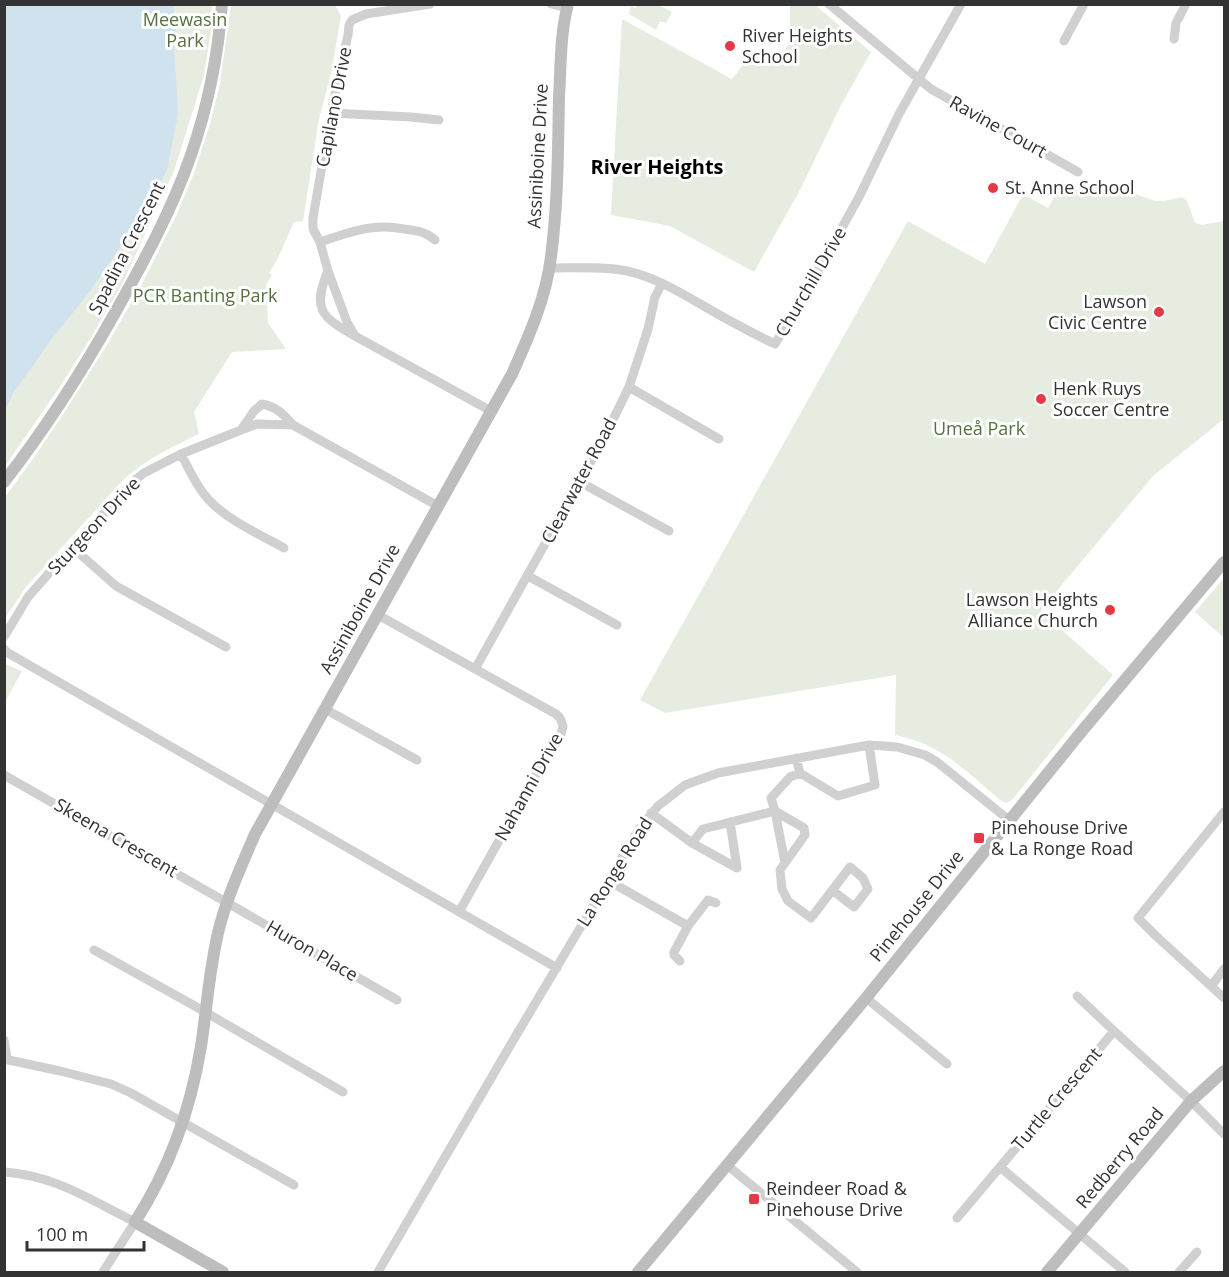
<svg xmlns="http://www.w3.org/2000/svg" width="1229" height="1277" viewBox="0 0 1229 1277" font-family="'Open Sans',sans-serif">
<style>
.green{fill:#e6ecdf}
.water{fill:#cfe2ee}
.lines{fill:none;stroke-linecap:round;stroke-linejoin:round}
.street{stroke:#d0d0d0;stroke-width:9}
.secondary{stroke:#bdbdbd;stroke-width:12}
.poi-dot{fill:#e63946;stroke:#fff;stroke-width:2}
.labels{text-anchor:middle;stroke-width:6;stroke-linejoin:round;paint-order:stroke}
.park-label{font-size:18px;fill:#56703f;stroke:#fff}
.poi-label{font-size:18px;fill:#333;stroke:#fff;text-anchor:start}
.street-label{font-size:18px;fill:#333;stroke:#fff}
.neighbourhood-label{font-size:20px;font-weight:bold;fill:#000;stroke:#fff}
</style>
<rect width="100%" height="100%" fill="#fff"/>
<path class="green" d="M 161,5 L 212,5 L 211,30 L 204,75 L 174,171 L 122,284 L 87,344 L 59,388 L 5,466 L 5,399 Z
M 231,5 L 335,5 L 341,16 L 331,74 L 319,119 L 303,221 L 294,222 C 286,239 280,257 269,273 L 272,275 L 266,285 L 268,323 L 286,349 L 232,352 L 194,412 L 199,434 C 172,447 144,460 122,481 L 26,587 L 5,618 L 5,497 L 35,456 L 64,413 L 107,345 L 143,282 L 177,214 L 194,173 L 210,124 L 220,83 Z
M 637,5 L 658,5 L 672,12 L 666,23 L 660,21 L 656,30 L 629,14 L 631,6 L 635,8 Z
M 790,5 L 815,5 L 871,52 L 841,105 L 800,190 L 754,272 L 670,226 L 611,215 L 622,19 L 732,79 L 753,51 L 778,63 L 790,41 Z
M 1097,180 L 1155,201 L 1164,201 L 1182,197 L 1187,201 L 1195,223 L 1202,225 L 1224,221 L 1224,419 L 1153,476 L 1040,611 L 1113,675 L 1012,800 L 1006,803 L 1000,800 C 966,771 941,744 895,735 L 896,675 L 665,713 L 640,700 L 908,221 L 985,264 L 1021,198 L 1024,195 L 1048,208 L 1063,181 C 1074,196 1086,192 1097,180 Z
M 1224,578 L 1224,638 L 1195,612 Z
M 5,664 L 22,671 L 5,702 Z"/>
<path class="water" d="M 5,4 L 173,5 L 176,25 L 174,47 L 178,114 L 167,170 L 146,209 L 90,291 L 51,340 L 14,392 L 5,410 Z"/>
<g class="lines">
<path class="street" d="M 430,4 L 366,14 L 352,20 L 349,25 L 348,35 L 331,113 L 313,218 L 313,229 L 320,242 L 328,271 L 347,322 L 355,336 L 491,411
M 551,4 L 567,8
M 829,4 L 931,89 L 1078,172
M 1174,39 L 1176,23 L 1186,4
M 1064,41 L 1084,4
M 331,113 L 411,117 L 439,120
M 320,242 C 350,232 372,223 404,229 C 418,231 424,231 435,240
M 549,268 C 574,268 602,266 627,271 C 654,277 678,291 702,305 C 726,319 750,332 775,344 L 804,296 L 859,197 L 899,114 L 961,4
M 328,271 C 312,309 321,317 355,336
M 629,387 L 719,439
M 241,430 L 254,411 L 262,404 C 277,407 283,414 293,425
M 181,454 C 189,469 196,486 208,499 C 227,520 259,534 284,548
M 580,482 L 669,531
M 72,547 L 116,586 L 226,647
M 528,576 L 617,625
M 378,615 L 556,714 L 560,718 L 563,726 L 561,734 L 552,746 L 459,912
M 4,637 L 28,597 L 65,555 L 135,480 L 144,473 L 181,454 L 241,430 L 257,424 L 293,425 L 438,506
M 4,649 L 8,653 L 557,968
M 475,669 L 603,440 L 629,387 L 648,329 L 655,297 L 662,283
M 325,709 L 417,760
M 796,758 L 800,773 L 838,796 L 875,785 L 869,745
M 4,775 L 397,1000
M 1224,812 L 1138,918 L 1156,936 L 1224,998
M 651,813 L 692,843
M 730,822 L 737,868 L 692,843 L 703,829 L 775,811 L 785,863 L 805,835 L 804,828 L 775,811 L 771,798 L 790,777 L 800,773
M 785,863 L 780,870 L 782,889 L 788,901 L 811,918 L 850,867 L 863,878 L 868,889 L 854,907 L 832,890
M 609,881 L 688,926
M 94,950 L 193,1005 L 343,1092
M 680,961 L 674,955 L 674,952 L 688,926 L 708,900 L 716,903
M 1212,985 L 1224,969
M 1077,996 L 1114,1031
M 866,998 L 947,1064
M 4,1040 L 7,1058
M 4,1059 L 60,1071 L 111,1084 L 131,1093 L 294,1185
M 727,1165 L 857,1272
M 4,1172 C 57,1176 90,1200 135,1222 L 103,1272
M 957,1218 L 1000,1167
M 378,1272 L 511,1044 L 639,829 L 658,806 L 685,785 L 718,773 L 869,745 L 897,747 L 925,755 L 937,762 L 1009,820
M 1125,1272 L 1000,1167 L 1114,1031 L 1191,1101 L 1224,1134
M 1179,1272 L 1197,1252"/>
<path class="secondary" d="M 4,482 C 46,428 83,370 116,311 C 144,261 172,210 191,155 C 208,106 218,56 222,4
M 223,1272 L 135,1222 C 169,1169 191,1108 201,1046 C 207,1008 209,971 218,933 C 226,899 241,867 255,834 L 512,374 C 529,336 546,298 551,257 C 558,203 558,149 559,96 C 561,66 560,34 568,4
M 638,1272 L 866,998 L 1082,731 L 1224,562
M 1047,1272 L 1191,1101 L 1224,1071"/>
</g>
<g class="poi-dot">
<circle cx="730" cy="46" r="6"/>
<circle cx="993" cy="188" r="6"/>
<circle cx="1159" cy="312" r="6"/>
<circle cx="1041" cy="399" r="6"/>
<circle cx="1110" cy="610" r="6"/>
<rect x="973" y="832" width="12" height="12" rx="3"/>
<rect x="748" y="1193" width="12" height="12" rx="3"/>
</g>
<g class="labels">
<g class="park-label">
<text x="185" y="26">Meewasin<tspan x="185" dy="21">Park</tspan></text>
<text x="205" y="302">PCR Banting Park</text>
<text x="979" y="435">Umeå Park</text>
</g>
<g class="poi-label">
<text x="742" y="42">River Heights<tspan x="742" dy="21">School</tspan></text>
<text x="1005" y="194">St. Anne School</text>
<text x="1147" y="308" text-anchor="end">Lawson<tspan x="1147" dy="21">Civic Centre</tspan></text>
<text x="1053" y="395">Henk Ruys<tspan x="1053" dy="21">Soccer Centre</tspan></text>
<text x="1098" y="606" text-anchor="end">Lawson Heights<tspan x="1098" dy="21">Alliance Church</tspan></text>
<text x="991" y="834">Pinehouse Drive<tspan x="991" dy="21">&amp; La Ronge Road</tspan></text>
<text x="766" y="1195">Reindeer Road &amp;<tspan x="766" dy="21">Pinehouse Drive</tspan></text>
</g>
<g class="street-label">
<text transform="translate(334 107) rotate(-79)" y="6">Capilano Drive</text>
<text transform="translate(998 127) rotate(29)" y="6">Ravine Court</text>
<text transform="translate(538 156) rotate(-87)" y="6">Assiniboine Drive</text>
<text transform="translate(127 248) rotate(-63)" y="6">Spadina Crescent</text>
<text transform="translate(811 282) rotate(-60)" y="6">Churchill Drive</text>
<text transform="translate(579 481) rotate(-62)" y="6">Clearwater Road</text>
<text transform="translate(94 526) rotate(-47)" y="6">Sturgeon Drive</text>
<text transform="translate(360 609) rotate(-61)" y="6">Assiniboine Drive</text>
<text transform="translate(529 787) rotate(-61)" y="6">Nahanni Drive</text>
<text transform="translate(116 838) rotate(30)" y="6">Skeena Crescent</text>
<text transform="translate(615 872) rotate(-58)" y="6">La Ronge Road</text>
<text transform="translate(917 906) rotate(-51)" y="6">Pinehouse Drive</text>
<text transform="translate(312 951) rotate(30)" y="6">Huron Place</text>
<text transform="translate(1057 1099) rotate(-50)" y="6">Turtle Crescent</text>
<text transform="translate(1120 1158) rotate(-50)" y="6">Redberry Road</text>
</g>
<g class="neighbourhood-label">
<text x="657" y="174">River Heights</text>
</g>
</g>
<rect width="1229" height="1277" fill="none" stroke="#333333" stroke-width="12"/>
<path d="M27 1241v9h117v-9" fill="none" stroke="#333333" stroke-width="3"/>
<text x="36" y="1241" font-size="18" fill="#333333" stroke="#ffffff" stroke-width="4.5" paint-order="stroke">100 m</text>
</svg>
